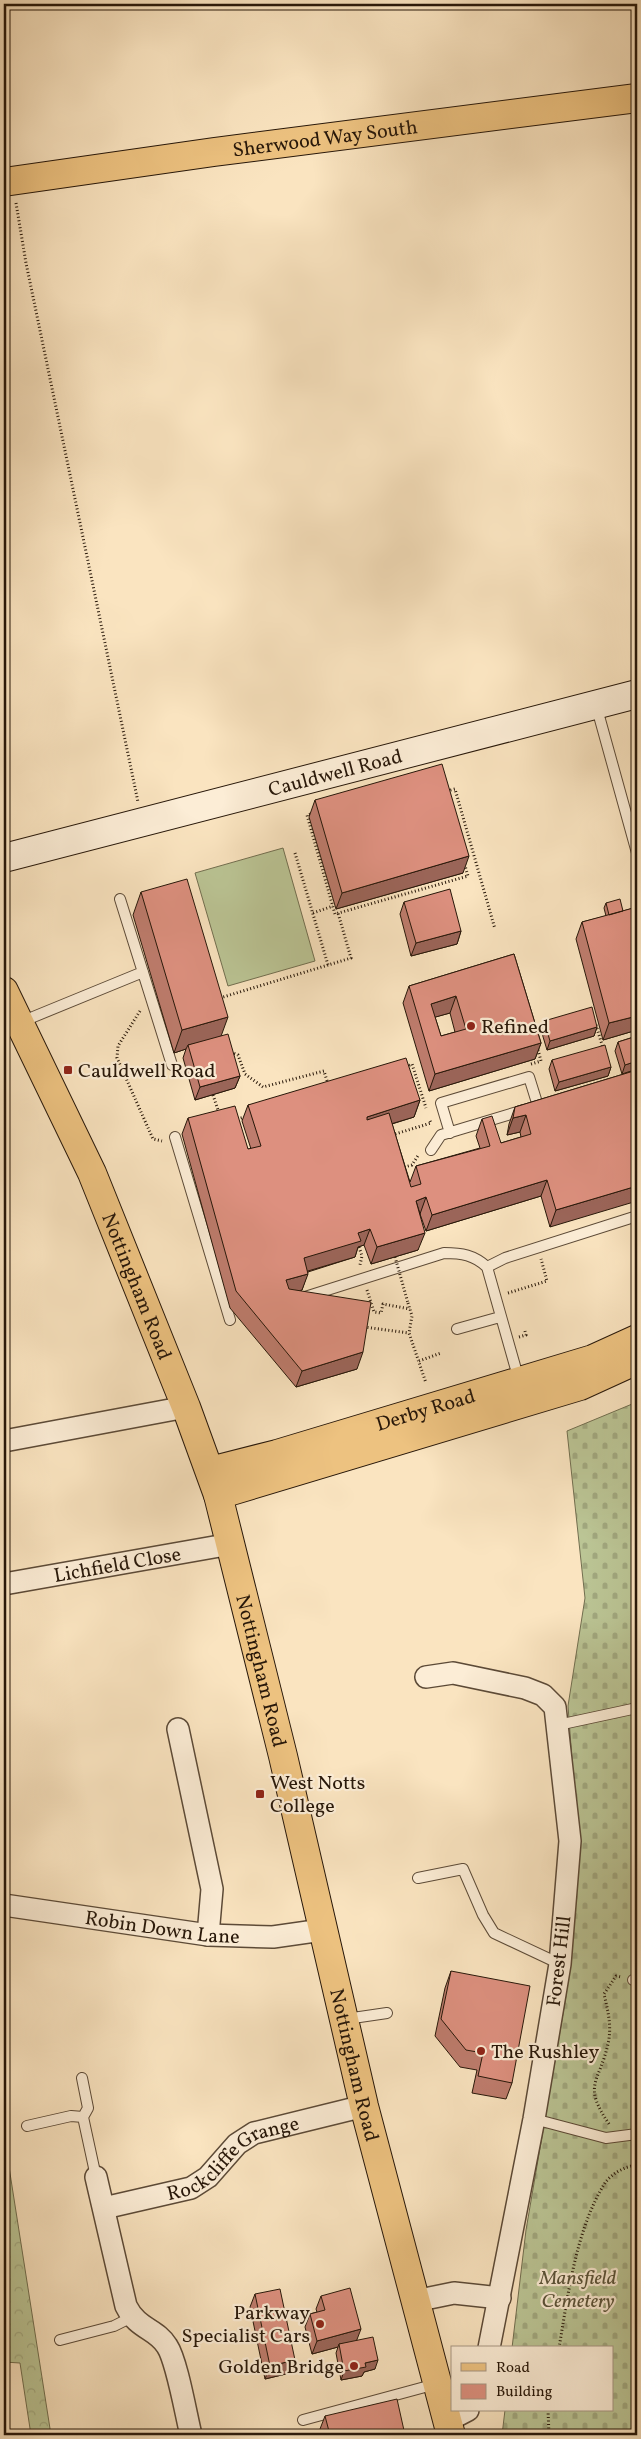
<svg xmlns="http://www.w3.org/2000/svg" width="641" height="2439" viewBox="0 0 641 2439" font-family="Vollkorn,serif">
<style>
.forest{fill:url(#forest-crowns);stroke:#716e4f}
.cemetery{fill:url(#cemetery-stones);stroke:#716e4f}
.pitch{fill:#bbc595;stroke:#716e4f}
.lines{fill:none;stroke-linecap:round;stroke-linejoin:round}
.lane-casing{stroke:#5c4a37;stroke-width:12}
.street-casing{stroke:#5c4a37;stroke-width:24}
.secondary-casing{stroke:#271709;stroke-width:30}
.primary-casing{stroke:#271709;stroke-width:30}
.highway-casing{stroke:#271709;stroke-width:30}
.path{stroke:#271709;stroke-width:3;stroke-dasharray:1 2.5;stroke-linecap:butt}
.lane{stroke:#fcedd6;stroke-width:10}
.street{stroke:#fcedd6;stroke-width:21}
.secondary{stroke:#fcedd6;stroke-width:28}
.primary{stroke:#edc280;stroke-width:28}
.highway{stroke:#edc280;stroke-width:28}
.path-bridge{stroke:#271709;stroke-width:3;stroke-dasharray:1 2.5;stroke-linecap:butt}
.wall{fill:#be7c6d;stroke:#271709;fill-rule:evenodd}
.shaded-wall{fill:#9b6559;stroke:#271709}
.building{fill:#dd907f;stroke:#271709;fill-rule:evenodd}
.poi-dot{fill:#8f2418;stroke:#fcedd6;stroke-width:2}
.labels{text-anchor:middle;stroke-width:4.5;stroke-linejoin:round;paint-order:stroke}
.street-label{font-size:20px;fill:#271709;stroke:#fcedd6}
.poi-label{font-size:20px;fill:#271709;stroke:#fcedd6;text-anchor:start}
.park-label{font-size:20px;font-style:italic;fill:#5b543a;stroke:#fcedd6}
</style>
<defs>
<pattern id="forest-crowns" width="20" height="18" patternUnits="userSpaceOnUse" patternTransform="scale(1.25)"><rect width="20" height="18" fill="#bbc595"/><path d="M2 6a3 3 0 1 1 6 0M12 15a3 3 0 1 1 6 0" fill="none" stroke="#a1a87f"/></pattern>
<pattern id="cemetery-stones" width="16" height="16" patternUnits="userSpaceOnUse" patternTransform="scale(1.25)"><rect width="16" height="16" fill="#bbc595"/><path d="M2 7V4a2 2 0 0 1 4 0v3zM10 15v-3a2 2 0 0 1 4 0v3z" fill="#a1a87f"/></pattern>
</defs>
<rect width="100%" height="100%" fill="#fae4c0"/>
<filter id="stains"><feTurbulence type="fractalNoise" baseFrequency=".004" numOctaves="4"/><feColorMatrix values="0 0 0 0 .2 0 0 0 0 .09 0 0 0 0 .02 0 0 0 .5 -.17"/></filter>
<radialGradient id="worn" r=".72"><stop offset=".6" stop-color="#630" stop-opacity="0"/><stop offset="1" stop-color="#630" stop-opacity=".3"/></radialGradient>
<path class="forest" d="M 4,2134 L 4,2135 L 51,2435 L 31,2435 L 20,2363 L 4,2362 Z"/>
<path class="cemetery" d="M 637,1402 L 637,2435 L 502,2435 L 505,2410 L 612,2410 L 612,2348 L 512,2348 L 526,2230 L 566,1996 L 578,1841 L 568,1706 L 585,1598 L 567,1431 Z"/>
<path class="pitch" d="M 283,848 L 315,961 L 228,986 L 195,873 Z"/>
<g class="lines">
<defs>
<path id="lane" d="M 596,705 L 637,853
M 120,899 L 172,1065
M 21,1022 L 143,972
M 450,1133 L 441,1103 L 529,1077 L 538,1106
M 175,1137 L 230,1320
M 431,1150 L 441,1135 L 524,1110
M 487,1267 L 505,1258 L 637,1216
M 305,1297 L 444,1253 C 462,1253 474,1255 487,1267 L 519,1380
M 457,1329 L 500,1317
M 558,1725 L 637,1708
M 418,1878 L 463,1869 L 483,1915 L 494,1933 L 560,1964
M 633,1980 L 637,1980
M 346,2019 L 387,2013
M 82,2078 L 88,2108 L 83,2117
M 534,2119 L 606,2138 L 637,2134
M 27,2126 L 71,2116 L 83,2117 L 96,2177
M 60,2340 L 114,2326 L 132,2317
M 303,2420 L 436,2384"/>
<g id="street">
<path d="M 4,1441 L 186,1407"/>
<path id="s1" d="M 4,1584 L 231,1544"/>
<path d="M 426,1677 L 453,1673 L 525,1688 L 543,1695 L 555,1707 L 570,1841 L 560,1964 L 534,2119 L 489,2348"/>
<path d="M 178,1729 L 212,1889 L 208,1935"/>
<path id="s2" d="M 4,1905 L 208,1935 L 273,1937 L 322,1930"/>
<path d="M 96,2177 L 126,2306 C 138,2330 156,2328 167,2346 C 177,2361 186,2415 191,2435"/>
<path id="s3" d="M 104,2208 L 191,2188 L 208,2177 L 237,2144 L 254,2133 L 364,2106"/>
<path d="M 415,2301 L 454,2293 L 500,2298"/>
<path d="M 447,2421 L 468,2410"/>
</g>
<g id="secondary">
<path id="s4" d="M 4,858 L 637,694"/>
</g>
<g id="primary">
<path id="s5" d="M 210,1471 L 277,1454 L 593,1359 L 637,1339"/>
<path d="M 218,1495 L 580,1386 L 637,1360"/>
</g>
<g id="highway">
<path id="s6" d="M 4,182 L 214,152 L 637,98"/>
<path id="s7" d="M 4,991 L 92,1173 L 186,1407 L 218,1495 L 283,1756 L 364,2106 L 451,2435"/>
</g>
</defs>
<use href="#lane" class="lane-casing"/>
<use href="#street" class="street-casing"/>
<use href="#secondary" class="secondary-casing"/>
<use href="#primary" class="primary-casing"/>
<use href="#highway" class="highway-casing"/>
<path class="path" d="M 4,136 L 8,160
M 16,203 L 26,263 L 138,802
M 439,777 L 468,876 L 335,914 L 307,815 Z
M 447,791 L 455,789 L 495,929
M 295,853 L 328,965
M 313,913 L 333,906
M 220,998 L 351,958 L 338,913
M 140,1011 L 118,1046 L 117,1058 L 153,1139 L 162,1141
M 596,1025 L 603,1048
M 533,1027 L 546,1023
M 231,1052 L 238,1055 L 245,1074 L 263,1087 L 324,1071 L 328,1084
M 531,1064 L 541,1061 L 537,1046
M 406,1067 L 412,1064 L 426,1108
M 213,1095 L 219,1113
M 234,1120 L 248,1116
M 392,1135 L 431,1123 L 429,1119
M 401,1168 L 412,1165 L 419,1154
M 359,1247 L 362,1256 L 360,1265
M 367,1290 L 374,1312 L 381,1313 L 383,1304 L 410,1309
M 508,1293 L 547,1281 L 541,1259
M 408,1303 L 412,1316 L 409,1333 L 426,1383
M 364,1327 L 409,1333
M 519,1337 L 526,1335 L 525,1331
M 419,1361 L 441,1353
M 609,2124 C 582,2084 599,2084 608,2044 C 612,2027 608,2011 604,1994 L 616,1976 L 621,1977
M 559,2348 C 568,2295 576,2229 605,2183 C 612,2173 626,2166 637,2165
M 548,2410 L 549,2435"/>
<use href="#lane" class="lane"/>
<use href="#street" class="street"/>
<use href="#secondary" class="secondary"/>
<use href="#primary" class="primary"/>
<use href="#highway" class="highway"/>
<path class="path-bridge" d="M 395,1257 L 408,1303"/>
</g>
<path class="wall" d="M 315,800 L 463,873 L 336,909 L 309,817 Z
M 141,892 L 221,1036 L 240,1076 L 235,1088 L 195,1100 L 183,1058 L 186,1049 L 174,1053 L 133,915 Z
M 404,902 L 461,931 L 457,944 L 411,956 L 400,914 Z
M 606,903 L 623,911 L 637,907 L 637,1030 L 603,1040 L 576,939 L 582,922 L 606,916 L 604,908 Z
M 514,954 L 541,1043 L 535,1059 L 429,1091 L 403,1003 L 409,986 ZM 450,1013 L 455,1032 L 441,1036 L 435,1017 Z
M 544,1021 L 597,1027 L 594,1036 L 547,1050 L 541,1030 Z
M 637,1036 L 637,1069 L 622,1074 L 615,1051 L 618,1042 Z
M 552,1060 L 611,1067 L 608,1076 L 555,1091 L 549,1069 Z
M 637,1070 L 550,1227 L 541,1196 L 426,1231 L 420,1214 L 418,1250 L 371,1264 L 364,1245 L 358,1247 L 355,1257 L 308,1272 L 302,1290 L 300,1291 L 357,1369 L 296,1387 L 230,1308 L 182,1134 L 188,1118 L 248,1149 L 251,1149 L 242,1121 L 248,1105 L 420,1100 L 414,1117 L 392,1124 L 410,1182 L 416,1166 L 480,1148 L 476,1136 L 482,1119 L 501,1143 L 521,1137 L 520,1132 L 507,1135 L 509,1124 L 515,1107 Z
M 451,1971 L 512,2083 L 506,2099 L 472,2093 L 477,2070 L 460,2067 L 435,2036 L 445,1988 Z
M 255,2294 L 295,2360 L 290,2373 L 265,2379 L 250,2307 Z
M 321,2296 L 357,2340 L 375,2369 L 364,2372 L 362,2376 L 341,2380 L 336,2353 L 338,2347 L 312,2354 L 305,2327 L 310,2314 L 317,2312 L 316,2309 Z
M 325,2416 L 405,2435 L 322,2435 L 320,2429 Z"/>
<path class="shaded-wall" d="M 469,856 L 463,873 L 336,909 L 342,893 Z
M 461,931 L 457,944 L 411,956 L 416,943 Z
M 456,996 L 450,1013 L 425,1020 L 431,1004 Z
M 637,1016 L 637,1030 L 603,1040 L 609,1023 Z
M 228,1017 L 220,1039 L 188,1045 L 186,1049 L 174,1053 L 182,1030 Z
M 597,1027 L 594,1036 L 547,1050 L 550,1041 Z
M 541,1043 L 535,1059 L 429,1091 L 435,1074 Z
M 637,1061 L 637,1069 L 622,1074 L 625,1065 Z
M 611,1067 L 608,1076 L 555,1091 L 559,1082 Z
M 240,1076 L 235,1088 L 195,1100 L 200,1087 Z
M 420,1100 L 414,1117 L 361,1133 L 367,1117 Z
M 526,1115 L 520,1132 L 507,1135 L 513,1118 Z
M 547,1180 L 541,1196 L 426,1231 L 432,1215 Z
M 637,1186 L 637,1201 L 550,1227 L 556,1210 Z
M 426,1197 L 420,1214 L 416,1201 Z
M 370,1229 L 364,1245 L 358,1247 L 355,1257 L 298,1274 L 304,1258 L 358,1233 Z
M 425,1233 L 418,1250 L 371,1264 L 377,1247 Z
M 308,1274 L 302,1290 L 280,1296 L 286,1280 Z
M 363,1352 L 357,1369 L 296,1387 L 302,1371 Z
M 361,2329 L 356,2342 L 339,2344 L 338,2347 L 312,2354 L 317,2341 Z
M 295,2360 L 290,2373 L 265,2379 L 270,2366 Z
M 378,2360 L 375,2369 L 364,2372 L 362,2376 L 341,2380 L 344,2371 L 365,2363 Z"/>
<path class="building" d="M 442,764 L 469,856 L 342,893 L 315,800 Z
M 187,879 L 228,1017 L 182,1030 L 141,892 Z
M 450,889 L 461,931 L 416,943 L 404,902 Z
M 620,899 L 623,911 L 609,915 L 606,903 Z
M 637,907 L 637,1016 L 609,1023 L 582,922 Z
M 514,954 L 541,1043 L 435,1074 L 409,986 ZM 456,996 L 466,1029 L 441,1036 L 431,1004 Z
M 592,1007 L 597,1027 L 550,1041 L 544,1021 Z
M 228,1034 L 240,1076 L 200,1087 L 188,1045 Z
M 637,1036 L 637,1061 L 625,1065 L 618,1042 Z
M 605,1045 L 611,1067 L 559,1082 L 552,1060 Z
M 406,1058 L 420,1100 L 367,1117 L 367,1120 L 389,1113 L 411,1187 L 421,1184 L 416,1166 L 490,1146 L 482,1119 L 492,1116 L 501,1143 L 531,1134 L 526,1115 L 513,1118 L 515,1107 L 637,1070 L 637,1186 L 556,1210 L 547,1180 L 432,1215 L 426,1197 L 416,1201 L 425,1233 L 377,1247 L 370,1229 L 358,1233 L 361,1241 L 304,1258 L 308,1274 L 286,1280 L 289,1289 L 371,1302 L 363,1352 L 302,1371 L 236,1291 L 188,1118 L 235,1106 L 248,1149 L 261,1146 L 248,1105 Z
M 451,1971 L 530,1986 L 512,2083 L 478,2076 L 483,2053 L 466,2050 L 441,2019 Z
M 350,2288 L 361,2329 L 317,2341 L 310,2314 L 325,2310 L 321,2296 Z
M 280,2289 L 295,2360 L 270,2366 L 255,2294 Z
M 373,2337 L 378,2360 L 365,2363 L 366,2367 L 344,2371 L 339,2344 Z
M 397,2399 L 405,2435 L 330,2435 L 325,2416 Z"/>
<g class="poi-dot">
<circle cx="471" cy="1026" r="5"/>
<rect x="63" y="1065" width="10" height="10" rx="2.5"/>
<rect x="255" y="1789" width="10" height="10" rx="2.5"/>
<circle cx="481" cy="2051" r="5"/>
<circle cx="320" cy="2324" r="5"/>
<circle cx="354" cy="2366" r="5"/>
</g>
<g class="labels">
<g class="street-label">
<text dy="7" stroke="none"><textPath href="#s6" startOffset="324">Sherwood Way South</textPath></text>
<text dy="7" stroke="none"><textPath href="#s4" startOffset="342">Cauldwell Road</textPath></text>
<text dy="7" stroke="none"><textPath href="#s7" startOffset="324">Nottingham Road</textPath></text>
<text dy="7" stroke="none"><textPath href="#s5" startOffset="224">Derby Road</textPath></text>
<text dy="7" stroke="none"><textPath href="#s1" startOffset="115">Lichfield Close</textPath></text>
<text dy="7" stroke="none"><textPath href="#s7" startOffset="729">Nottingham Road</textPath></text>
<text dy="7" stroke="none"><textPath href="#s2" startOffset="160">Robin Down Lane</textPath></text>
<text transform="translate(558 1961) rotate(-83)" y="7">Forest Hill</text>
<text dy="7" stroke="none"><textPath href="#s7" startOffset="1134">Nottingham Road</textPath></text>
<text dy="7" stroke="none"><textPath href="#s3" startOffset="142">Rockcliffe Grange</textPath></text>
</g>
<g class="poi-label">
<text x="481" y="1033">Refined</text>
<text x="78" y="1077">Cauldwell Road</text>
<text x="270" y="1789">West Notts<tspan x="270" dy="23">College</tspan></text>
<text x="491" y="2058">The Rushley</text>
<text x="310" y="2319" text-anchor="end">Parkway<tspan x="310" dy="23">Specialist Cars</tspan></text>
<text x="344" y="2373" text-anchor="end">Golden Bridge</text>
</g>
<g class="park-label">
<text x="578" y="2284">Mansfield<tspan x="578" dy="23">Cemetery</tspan></text>
</g>
</g>
<rect width="641" height="2439" fill="none" stroke="#fae4c0" stroke-width="20"/>
<rect x="5" y="5" width="631" height="2429" fill="none" stroke="#271709" stroke-width="2.5"/>
<rect x="10" y="10" width="621" height="2419" fill="none" stroke="#271709"/>
<rect x="451" y="2346" width="162" height="65" fill="#fcedd6" stroke="#a79784"/>
<rect x="461" y="2363" width="25" height="8" fill="#edc280" stroke="#a79784"/>
<text x="496" y="2372" font-size="15" fill="#271709">Road</text>
<rect x="461" y="2384" width="25" height="15" fill="#dd907f" stroke="#a79784"/>
<text x="496" y="2396" font-size="15" fill="#271709">Building</text>
<rect width="100%" height="100%" filter="url(#stains)"/>
<rect width="100%" height="100%" fill="url(#worn)"/>
</svg>
